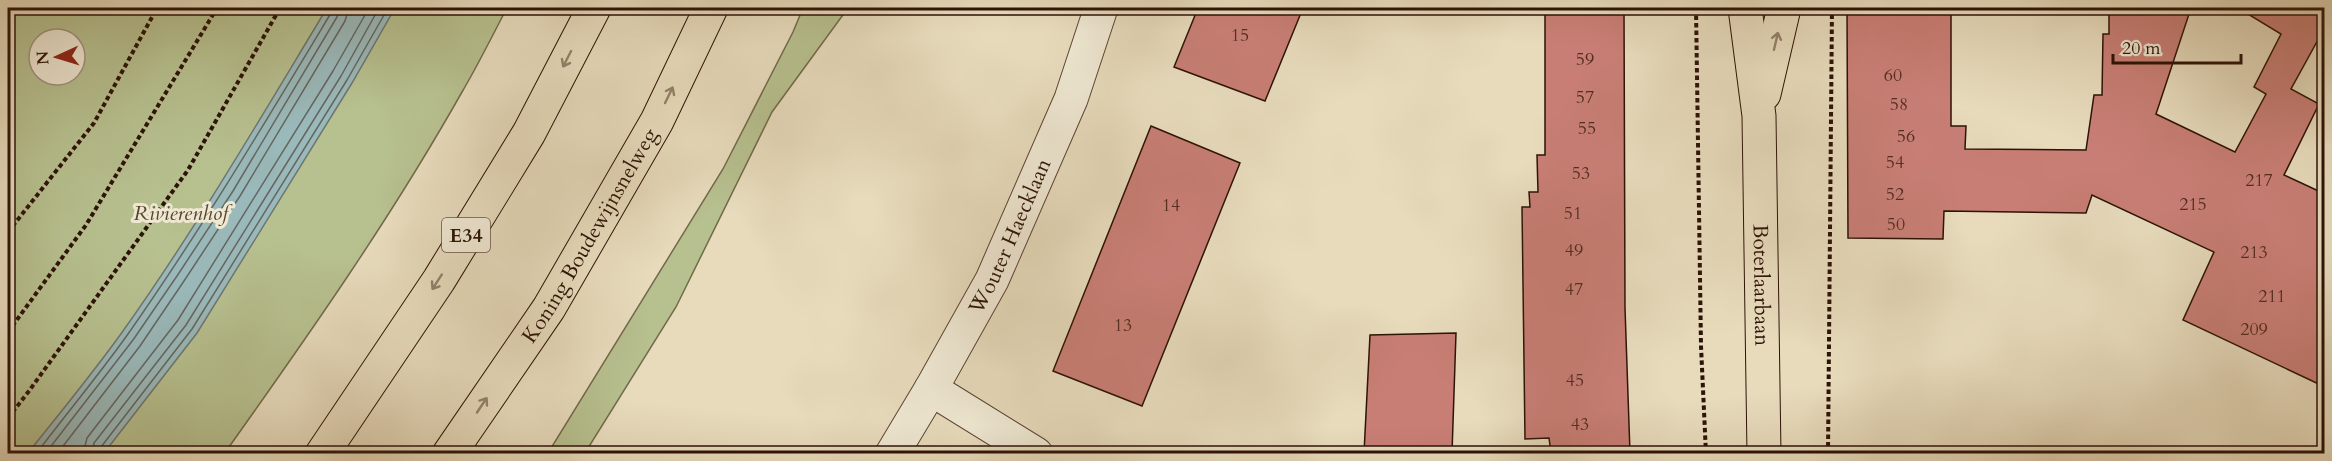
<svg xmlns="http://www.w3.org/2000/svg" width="2332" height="461" viewBox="0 0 2332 461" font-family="Cardo,serif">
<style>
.green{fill:#b7c08f;stroke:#72694b;stroke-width:1.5;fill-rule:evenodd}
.water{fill:#9ab9ba;stroke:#6e7672;stroke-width:1.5}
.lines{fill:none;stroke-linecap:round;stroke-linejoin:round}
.shore{stroke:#646660;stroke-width:1.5}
.building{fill:#c87e75;stroke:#2d1207;stroke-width:1.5}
.minor-casing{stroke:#5c4434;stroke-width:35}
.major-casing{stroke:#2d1207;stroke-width:35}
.highway-casing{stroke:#2d1207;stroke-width:35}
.path{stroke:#2d1207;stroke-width:4;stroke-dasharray:4.5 3;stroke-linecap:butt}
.minor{stroke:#efe8d3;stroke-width:33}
.major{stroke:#e7dbbc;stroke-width:33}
.highway{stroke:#e7dbbc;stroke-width:33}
.oneway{stroke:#93816b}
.labels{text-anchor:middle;stroke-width:6;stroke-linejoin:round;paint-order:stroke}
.number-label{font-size:18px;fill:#542d22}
.shield{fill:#efe8d3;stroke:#675244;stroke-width:1.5}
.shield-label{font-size:20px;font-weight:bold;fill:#2d1207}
.park-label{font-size:21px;font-style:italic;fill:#564630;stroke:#efe8d3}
.street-label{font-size:21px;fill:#2d1207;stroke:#efe8d3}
</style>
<rect width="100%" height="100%" fill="#e7dbbc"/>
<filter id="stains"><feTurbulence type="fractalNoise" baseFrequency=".00333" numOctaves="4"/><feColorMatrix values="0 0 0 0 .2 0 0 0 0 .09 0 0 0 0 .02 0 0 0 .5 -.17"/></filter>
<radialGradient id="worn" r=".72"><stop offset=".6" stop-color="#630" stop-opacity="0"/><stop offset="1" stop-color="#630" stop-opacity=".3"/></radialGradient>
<path class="green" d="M 8,8 L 507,8 C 492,36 478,65 462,92 C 391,218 308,336 224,454 L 8,453 ZM 39,39 L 75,39 L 75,75 L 39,75 Z
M 803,8 L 848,8 L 772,112 L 676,307 L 585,453 L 548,453 L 723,169 L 793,32 Z"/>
<path class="water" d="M 327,8 L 395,8 L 352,83 L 197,333 L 104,453 L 28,453 C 60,413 93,373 123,331 C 197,227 261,117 327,8 Z"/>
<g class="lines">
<path class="shore" d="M 36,454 C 66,414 99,375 128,334 C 201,230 266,121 331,13 L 332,8
M 45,454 L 133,340 L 177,276 L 233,191 L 337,17 L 340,8
M 57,454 L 140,346 L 184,281 L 240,196 L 345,21 L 349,8
M 83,454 L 87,438 L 178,320 L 333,71 L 369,8
M 92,454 L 94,443 L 186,325 L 341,76 L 379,8
M 99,454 L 101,447 L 192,329 L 347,80 L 388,8"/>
</g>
<path class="building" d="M 1198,8 L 1303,8 L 1265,101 L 1174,67 Z
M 1545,8 L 1624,8 L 1625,308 L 1630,453 L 1551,453 L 1549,438 L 1525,439 L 1522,207 L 1530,207 L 1529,192 L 1538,192 L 1537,155 L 1545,155 Z
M 1847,8 L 1951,8 L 1951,126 L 1966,126 L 1965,149 L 2086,150 L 2094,95 L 2102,95 L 2103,34 L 2109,34 L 2109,8 L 2191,8 L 2156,114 L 2235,152 L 2266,94 L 2254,87 L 2281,34 L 2238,8 L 2325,8 L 2325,27 L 2291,89 L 2319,104 L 2284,175 L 2325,194 L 2325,387 L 2183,320 L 2214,252 L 2092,195 L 2086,213 L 1944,211 L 1943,239 L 1848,238 Z
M 1151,126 L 1240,163 L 1142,406 L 1053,371 Z
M 1456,333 L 1452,453 L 1364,453 L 1370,335 Z"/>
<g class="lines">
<defs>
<g id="minor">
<path d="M 931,389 L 1036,454"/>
<path id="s1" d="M 892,454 L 931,389 L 992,280 L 1071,99 L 1101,8"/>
</g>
<g id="major">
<path id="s2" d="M 1745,8 L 1759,116 L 1764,454"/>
<path d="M 1764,94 L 1784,8"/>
</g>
<g id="highway">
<path d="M 322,454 L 439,280 L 529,133 L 594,8"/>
<path id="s3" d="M 449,454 L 549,308 L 657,121 L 711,8"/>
</g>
</defs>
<use href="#minor" class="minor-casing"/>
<use href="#major" class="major-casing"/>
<use href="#highway" class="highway-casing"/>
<path class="path" d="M 1696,8 L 1701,346 L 1706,454
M 8,232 L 94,123 L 157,8
M 8,332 L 86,225 L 217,8
M 8,418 L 29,391 L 188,170 L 280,8
M 1828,454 L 1832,8"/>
<use href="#minor" class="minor"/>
<use href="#major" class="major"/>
<use href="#highway" class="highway"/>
</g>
<defs><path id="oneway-shaft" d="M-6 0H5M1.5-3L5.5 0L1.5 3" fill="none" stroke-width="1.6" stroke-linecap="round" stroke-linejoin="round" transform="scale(1.5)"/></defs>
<g class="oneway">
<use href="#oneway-shaft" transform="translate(1776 41) rotate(-77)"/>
<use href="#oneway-shaft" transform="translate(567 59) rotate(117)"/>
<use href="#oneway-shaft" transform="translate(669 95) rotate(-64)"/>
<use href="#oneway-shaft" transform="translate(437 282) rotate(123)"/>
<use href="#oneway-shaft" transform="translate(482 405) rotate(-56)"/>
</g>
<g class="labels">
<g class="number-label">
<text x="1240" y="41">15</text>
<text x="1585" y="65">59</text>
<text x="1893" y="81">60</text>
<text x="1585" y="103">57</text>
<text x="1899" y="110">58</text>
<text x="1587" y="134">55</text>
<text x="1906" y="142">56</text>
<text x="1895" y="168">54</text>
<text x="1581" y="179">53</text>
<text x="2259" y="186">217</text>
<text x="1895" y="200">52</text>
<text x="2193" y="210">215</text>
<text x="1171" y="211">14</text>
<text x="1573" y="219">51</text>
<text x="1896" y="230">50</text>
<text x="1574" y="256">49</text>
<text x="2254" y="258">213</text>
<text x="1574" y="295">47</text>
<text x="2272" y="302">211</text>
<text x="1123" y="331">13</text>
<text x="2254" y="335">209</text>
<text x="1575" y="386">45</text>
<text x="1580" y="430">43</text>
</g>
<rect class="shield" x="442" y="218" width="48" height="34" rx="4.5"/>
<g class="shield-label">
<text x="466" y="242">E34</text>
</g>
<g class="park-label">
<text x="181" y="220">Rivierenhof</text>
</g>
<g class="street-label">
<text dy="7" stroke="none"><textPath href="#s3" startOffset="260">Koning Boudewijnsnelweg</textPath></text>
<text dy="7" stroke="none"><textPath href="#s1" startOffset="248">Wouter Haecklaan</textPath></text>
<text dy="7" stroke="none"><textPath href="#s2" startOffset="278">Boterlaarbaan</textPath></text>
</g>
</g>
<rect width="2332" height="461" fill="none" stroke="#e7dbbc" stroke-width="30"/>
<rect x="9" y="9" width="2314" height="443" fill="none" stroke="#2d1207" stroke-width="3"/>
<rect x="15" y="15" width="2302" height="431" fill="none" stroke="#2d1207" stroke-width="1.5"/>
<g transform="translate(57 57) rotate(266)"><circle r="28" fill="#efe8d3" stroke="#a19281" stroke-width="1.5"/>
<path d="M0-4.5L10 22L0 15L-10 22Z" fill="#8f2418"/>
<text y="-9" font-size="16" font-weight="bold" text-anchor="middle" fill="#2d1207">N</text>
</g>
<path d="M2113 54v9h128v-9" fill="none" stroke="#2d1207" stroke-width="3"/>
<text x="2122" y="54" font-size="18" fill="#2d1207" stroke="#efe8d3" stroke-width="4.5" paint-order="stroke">20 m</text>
<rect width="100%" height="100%" filter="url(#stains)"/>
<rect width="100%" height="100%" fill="url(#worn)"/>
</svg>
